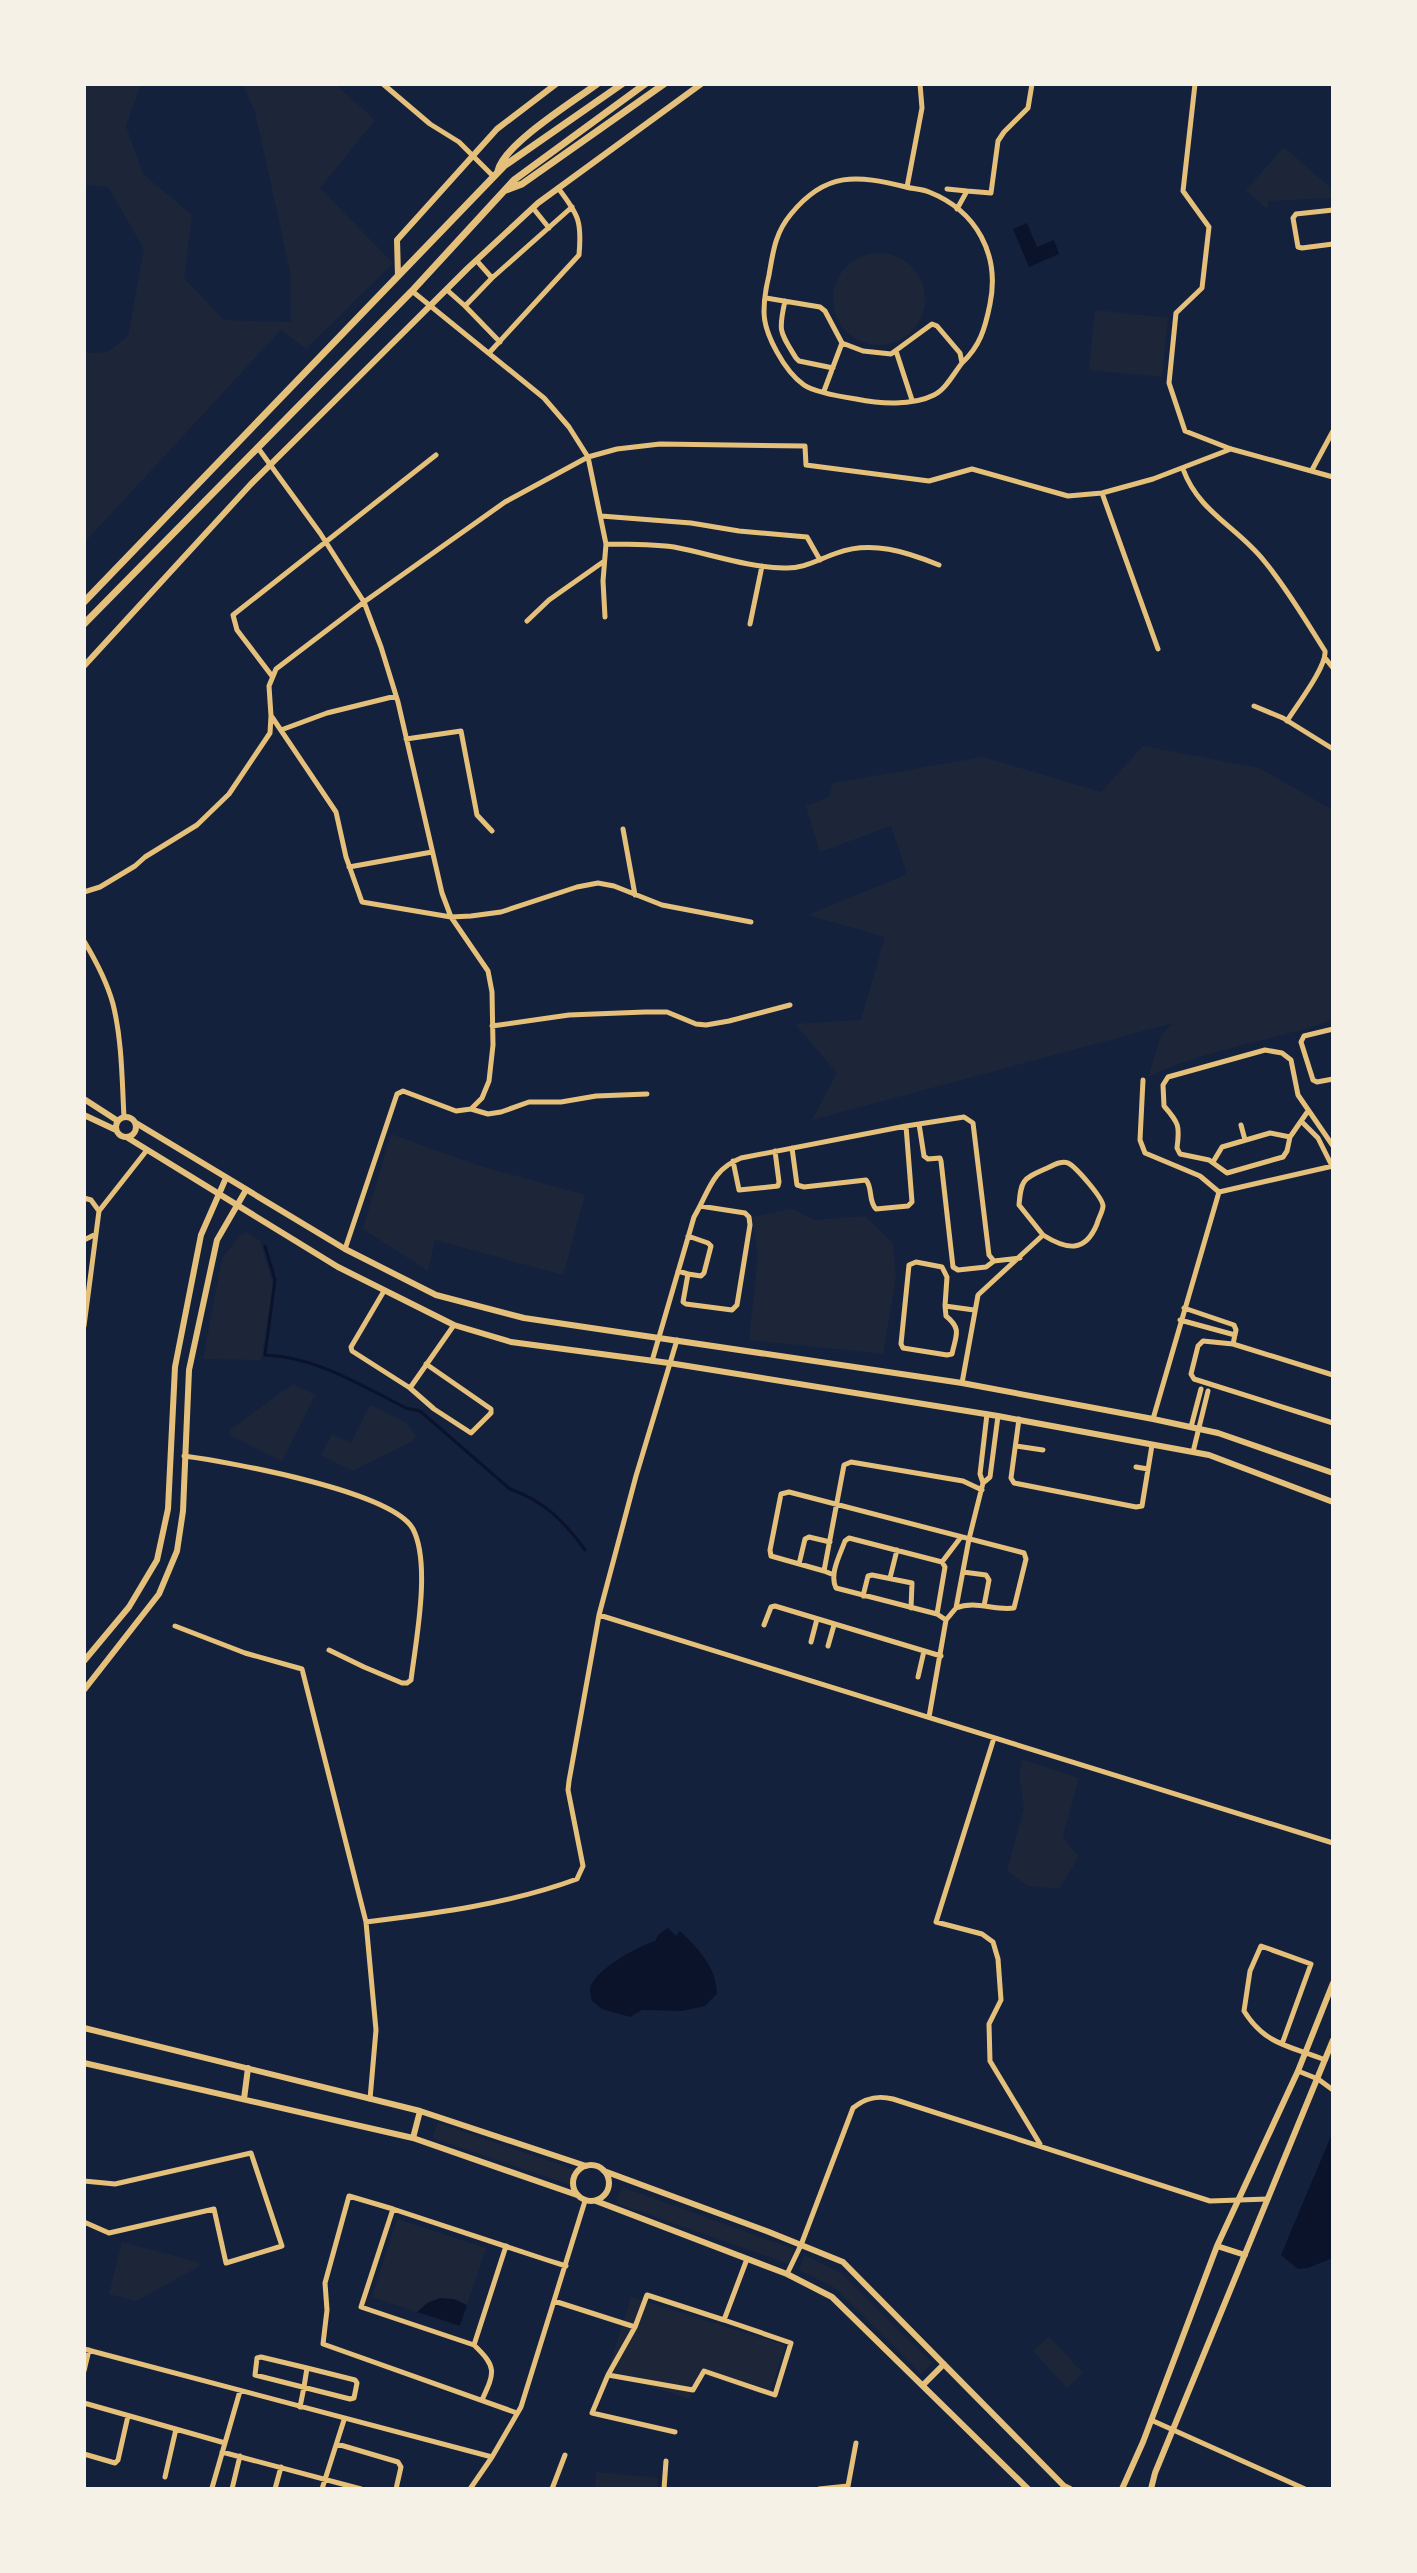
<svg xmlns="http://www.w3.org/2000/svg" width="1417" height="2573" viewBox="0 0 1417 2573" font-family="'Roboto Condensed',sans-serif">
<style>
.green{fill:#1d2539}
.water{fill:#0b132b}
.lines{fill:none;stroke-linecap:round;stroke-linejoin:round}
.stream{stroke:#0b132b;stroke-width:3}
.minor{stroke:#e5c07b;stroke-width:5}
.tertiary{stroke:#e5c07b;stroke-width:6}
.secondary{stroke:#e5c07b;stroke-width:6}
.primary{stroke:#e5c07b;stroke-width:7}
</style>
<rect width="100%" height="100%" fill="#14213d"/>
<path class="green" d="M 84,84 L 141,84 L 126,126 L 143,174 L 192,215 L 184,278 L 224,320 L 291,322 L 290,271 L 255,112 L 243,84 L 335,84 L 375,120 L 320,188 L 393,263 L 306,349 L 281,330 L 84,543 L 84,353 L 108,352 L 128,336 L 144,249 L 108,187 L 84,185 Z
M 1284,147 L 1333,190 L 1331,198 L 1268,201 L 1268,210 L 1246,190 Z
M833 299a46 46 0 1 1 92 0a46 46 0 1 1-92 0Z
M 1095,310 L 1168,318 L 1162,377 L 1089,370 Z
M 1143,746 L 1259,768 L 1333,810 L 1333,1020 C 1272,1041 1206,1049 1148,1077 L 1161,1035 L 1173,1023 L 812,1120 L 837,1073 L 795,1024 L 861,1020 L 885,937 L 808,915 L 907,874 L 891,826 L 820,852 L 806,806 L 829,797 L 833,783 L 983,757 L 1101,792 Z
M 391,1134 L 477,1165 L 585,1195 L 563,1275 L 435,1240 L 428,1271 L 363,1229 Z
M 792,1209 L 815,1220 L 865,1216 L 893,1243 L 896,1278 L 883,1354 L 749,1340 L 758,1255 L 752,1217 Z
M 247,1232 L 260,1241 L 273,1285 L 261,1360 L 203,1359 L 222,1258 L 240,1235 Z
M 293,1384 L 315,1395 L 282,1461 L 228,1434 L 231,1429 Z
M 370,1405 L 405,1422 L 416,1436 L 413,1441 L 352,1471 L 321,1455 L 332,1434 L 351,1443 Z
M 1022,1759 L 1079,1778 L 1063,1836 L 1071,1848 L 1079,1856 L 1059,1889 L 1028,1886 L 1007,1871 L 1024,1808 L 1019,1775 Z
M 438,2123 L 576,2170 L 571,2185 L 432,2138 Z
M 622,2187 L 794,2249 L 789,2264 L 616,2203 Z
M 397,2219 L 486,2248 L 460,2326 L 372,2297 Z
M 122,2242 L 198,2262 L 200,2266 L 136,2301 L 109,2294 Z
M 804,2255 L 841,2273 L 932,2363 L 921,2374 L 835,2288 L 799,2270 Z
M 631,2297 L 785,2345 L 769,2396 L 699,2374 L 690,2399 L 607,2373 Z
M 1049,2336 L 1083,2373 L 1067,2388 L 1033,2351 Z
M 596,2472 L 658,2478 L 657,2489 L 595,2489 Z"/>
<path class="water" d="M 1027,223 L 1037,247 L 1054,240 L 1059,254 L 1029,267 L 1013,229 Z
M 668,1928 L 676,1936 L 680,1931 C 698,1948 717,1968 717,1994 L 705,2006 L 682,2011 L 642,2010 L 630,2017 L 602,2009 L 592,2001 C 591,1997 590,1993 590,1989 C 592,1971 640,1945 655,1941 L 659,1934 Z
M 1331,2136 L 1333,2258 L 1308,2268 L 1298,2269 L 1281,2255 Z
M 440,2298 L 454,2299 L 467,2305 L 460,2326 L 417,2312 L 427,2303 Z"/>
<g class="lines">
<path class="stream" d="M 265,1246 L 275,1280 L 265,1355 C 317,1357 360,1385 406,1408 L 420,1411 L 510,1489 C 544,1501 564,1521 585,1550"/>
<path class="minor" d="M 383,84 L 430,124 L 459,142 L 494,177
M 1195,84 L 1183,191 L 1209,227 L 1202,288 L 1176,313 L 1169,383 L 1185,431 L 1231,449 L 1333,477
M 907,187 L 922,108 L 920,84
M 947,189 L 967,191
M 533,208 L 549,228
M 957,209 L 967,191 L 991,193 L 998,141 L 1004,132 L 1028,108 L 1032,84
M 1333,210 L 1296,214 L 1293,218 L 1298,247 L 1302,248 L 1333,244
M 477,261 L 492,278
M 447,290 L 465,306 L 492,278 L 572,207
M 412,291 L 544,398 L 569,427 L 588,457 L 606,544 L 603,581 L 605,617
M 766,298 L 820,307 L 825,311 L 842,343 L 863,351 L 891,354 L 932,324 L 937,326 L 960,353 L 962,363 C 954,373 946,389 934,395 C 912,406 880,404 856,399 C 843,397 814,392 804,385 C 785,372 764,334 764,312 C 764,300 766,287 769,275 C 773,252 775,233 791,214 C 826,171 857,175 906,187 C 913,189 922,189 929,192 C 977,211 1000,255 990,304 C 985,329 980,346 962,363
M 785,301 C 778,332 780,332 796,358 L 799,361 L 833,368
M 465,306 L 500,342
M 896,351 L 912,400
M 489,353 L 579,255 C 582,222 579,215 558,188
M 824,391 L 842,343
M 258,448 L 320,533 L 364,602 L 381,647 L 398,702 L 442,893 L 451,917 L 488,971 L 492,992 L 493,1045 L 489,1081 L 482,1098 L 471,1109 L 456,1111 L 403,1091 L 397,1094 L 345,1249
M 1183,469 C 1199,513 1238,527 1265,562 C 1288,590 1306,621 1325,651 C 1327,666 1297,705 1287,721
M 1312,470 L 1333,431
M 1102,493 L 1158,649
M 601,516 L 691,523 L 739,531 L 807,537 L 820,560
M 606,544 C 628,544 653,544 674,547 C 711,554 746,567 784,568 C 804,569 819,559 837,553 C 871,540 907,552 939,565
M 527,621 L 549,600 L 603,562
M 750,624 L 762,566
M 1326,659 L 1333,668
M 272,676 L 237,630 L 233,615 L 436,455
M 1254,706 L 1283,718 L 1333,749
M 272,717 L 336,812 L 346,857 L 362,902 L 451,917 L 471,916 L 501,912 L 577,887 L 598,883 L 614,886 L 662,905 L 751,922
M 281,730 L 327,713 L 396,696
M 406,739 L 461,731 L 477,815 L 492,831
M 623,829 L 635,895
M 349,867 L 432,852
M 84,892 L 100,887 L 135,866 L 145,857 L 197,825 L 229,794 L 270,733 L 271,716 L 269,686 L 276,669 L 364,602 L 505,502 L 588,457 L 617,449 L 660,444 L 805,446 L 806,465 L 929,481 L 972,469 L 1068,496 L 1102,493 L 1153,479 L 1231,449
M 84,941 C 96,961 107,982 113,1004 C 122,1040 122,1080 124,1117
M 492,1026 L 569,1015 L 645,1012 L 667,1012 L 696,1024 L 706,1025 L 729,1021 L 790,1005
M 1333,1029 L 1304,1036 L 1301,1042 L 1313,1080 L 1317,1082 L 1333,1079
M 1143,1080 L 1140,1140 L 1145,1153 L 1200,1176 L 1219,1192
M 471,1109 L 488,1114 L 501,1112 L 529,1102 L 561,1102 L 596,1096 L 647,1094
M 1308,1111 L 1290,1137 L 1287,1151 L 1283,1157 L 1227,1173 L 1209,1160 L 1180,1154 L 1177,1148 C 1180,1126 1179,1123 1164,1106 L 1163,1085 L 1168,1077 L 1265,1050 L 1282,1053 L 1291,1060 L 1298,1095 L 1333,1146
M 1301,1121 L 1318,1138 L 1332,1166
M 919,1124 L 924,1156 L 928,1159 L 940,1158 L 941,1161 L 953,1267 L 958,1270 L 986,1267 L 994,1261
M 1241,1125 L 1245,1140
M 792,1148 L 797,1185 L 804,1187 L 866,1180 C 873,1188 868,1201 876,1209 L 908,1206 L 912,1202 L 906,1126
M 733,1161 L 739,1190 L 778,1186 L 779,1182 L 775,1151
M 1213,1162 L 1222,1147 L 1270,1133 L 1290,1137
M 84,1198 L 91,1200 L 99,1211
M 688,1236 L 708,1243 L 711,1246 L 704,1273 L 701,1276 L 688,1274
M 84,1240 L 96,1234
M 678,1271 L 688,1274 L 683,1302 L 686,1304 L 732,1310 L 737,1305 L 750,1225 L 749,1217 L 745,1213 L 700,1206
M 384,1291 L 351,1347 L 352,1351 L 410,1388
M 945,1306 L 946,1316 C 962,1329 956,1335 952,1354 L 947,1355 L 903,1348 L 901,1344 L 909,1265 L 916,1262 L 942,1267 L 947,1277 L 945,1306 L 974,1310
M 1184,1308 L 1234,1325 L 1236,1330 L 1233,1344
M 1180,1320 L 1235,1335
M 84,1326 L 99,1211 L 147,1150
M 652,1361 L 694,1217 C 709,1192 711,1170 741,1158 L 906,1126 L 964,1117 L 973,1123 L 989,1255 L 994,1261 L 1020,1258
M 426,1364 L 491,1409 L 491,1413 L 471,1433 L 434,1409 L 410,1388 L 454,1325
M 1333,1375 L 1233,1344 L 1203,1341 L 1198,1346 L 1191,1374 L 1194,1379 L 1333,1423
M 962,1383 L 978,1295 L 1043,1235 C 1067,1250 1085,1253 1097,1224 C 1098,1219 1103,1211 1103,1206 C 1103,1198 1076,1167 1068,1163 C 1061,1160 1052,1166 1045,1169 C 1022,1179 1021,1181 1019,1205 L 1043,1235
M 1019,1419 L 1011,1478 L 1014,1483 L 1136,1507 L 1142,1506 L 1152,1445
M 1153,1419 L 1219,1192 L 1333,1166
M 1191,1427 L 1201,1389
M 1016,1446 L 1043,1450
M 1193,1452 L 1208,1391
M 184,1456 C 229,1462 392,1491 413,1529 C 431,1564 416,1640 411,1680 L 407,1683 L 402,1683 L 364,1667 L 329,1650
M 1136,1467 L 1148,1469
M 983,1483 L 980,1474 L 987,1414
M 942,1562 L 961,1537
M 799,1564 L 805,1539 L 809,1537 L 830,1542
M 824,1571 L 771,1556 L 770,1550 L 781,1494 L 789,1492 L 1024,1553 L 1026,1559 L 1014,1608 C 994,1611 976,1600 956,1608
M 963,1572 L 986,1575 L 989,1580 L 984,1606
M 834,1575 L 824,1571 L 844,1465 L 851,1462 L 963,1481 L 982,1490
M 890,1578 L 897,1550
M 863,1596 L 868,1576 L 872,1575 L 912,1583 L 911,1608
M 937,1614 L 945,1567 L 942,1562 L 849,1538 L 845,1541 C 840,1555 829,1574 836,1588 L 937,1614 L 946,1620
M 599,1615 L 1333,1843
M 764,1625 L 771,1607 L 775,1606 L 941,1656
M 175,1626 L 245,1653 L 302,1669 L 366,1922 L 376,2030 L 370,2099
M 811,1642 L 817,1619
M 828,1646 L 834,1625
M 918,1677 L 924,1651
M 929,1717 L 946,1620 L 956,1608 L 969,1539 L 983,1483 L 990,1477 L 998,1416
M 994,1738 L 936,1922 L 982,1934 L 993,1942 L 998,1959 L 1001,2000 L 989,2024 L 990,2061 L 1040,2144
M 366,1922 C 438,1913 509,1904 577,1879 L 583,1866 L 568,1790 L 569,1781 L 599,1615 L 636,1476 L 677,1340
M 1282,2044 L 1311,1964 L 1261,1946 L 1250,1971 L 1244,2011 C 1265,2045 1290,2046 1325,2060
M 1298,2071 L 1318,2079 L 1333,2090
M 84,2181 L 115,2184 L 251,2153 L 282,2246 L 226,2263 L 214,2209 L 109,2233 L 84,2222
M 393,2209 L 349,2196 L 325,2283 L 327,2310 L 323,2344 L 517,2413
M 506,2246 L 474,2345 L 361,2307 L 393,2209 L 547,2260 L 566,2266
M 787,2274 L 801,2245 L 853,2108 C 865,2098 877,2095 893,2099 L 1210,2201 L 1268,2199
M 554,2301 L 635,2327
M 724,2320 L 791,2343 L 775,2395 L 704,2371 L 693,2390 L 608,2375 L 635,2327 L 647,2295 L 724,2320 L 747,2259
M 474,2345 C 497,2367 495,2372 482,2400
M 84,2349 L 492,2457
M 84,2371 L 89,2350
M 608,2375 L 592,2413 L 675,2432
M 84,2403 L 225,2443
M 300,2407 L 304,2387 L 307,2368 L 261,2357 L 257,2358 L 255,2375 L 350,2399 L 354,2398 L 357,2383 L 355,2380 L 307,2368
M 1151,2420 L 1305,2489
M 337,2444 L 398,2462 L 401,2467 L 396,2489
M 222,2452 L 361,2489
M 84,2454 L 115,2463 L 118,2460 L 128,2416
M 165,2477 L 176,2429
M 212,2488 L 240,2391
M 232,2489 L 240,2456
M 275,2489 L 281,2467
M 322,2489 L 344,2420
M 470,2489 L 492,2457 L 521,2407 L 585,2201
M 552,2489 L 565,2455
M 664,2489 L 666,2461
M 819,2489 L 848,2486 L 856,2443"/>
<path class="tertiary" d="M 398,276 L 397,240 L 497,129 L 556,84
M 84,666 L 251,484 L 468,268 L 538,203 L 701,84
M 84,1661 L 129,1607 L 157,1560 L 168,1509 L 175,1367 L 201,1235 L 226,1178
M 84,1690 L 159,1594 L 177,1551 L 183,1511 L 189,1370 L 217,1240 L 246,1190
M 84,2028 L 420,2111 L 586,2166
M 84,2063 L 413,2138 L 577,2195
M 244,2099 L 248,2068
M 413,2138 L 420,2111
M573 2183a18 18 0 1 1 36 0a18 18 0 1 1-36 0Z
M 604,2171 L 769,2232 L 843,2262 L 1064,2486 L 1070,2489
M 596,2201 L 787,2274 L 832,2297 L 1028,2489
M 1217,2246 L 1245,2255
M 923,2385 L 944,2364
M 1122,2489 L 1143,2442 L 1217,2246 L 1298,2071 L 1333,1983
M 1151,2489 L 1155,2473 L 1333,2040"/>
<path class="secondary" d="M 84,1099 L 118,1121
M 84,1115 L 116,1130
M116 1127a10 10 0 1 1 20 0a10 10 0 1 1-20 0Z
M 136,1123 L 345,1249 L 436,1295 L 524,1318 L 962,1383 L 1153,1419 L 1218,1433 L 1333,1473
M 128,1138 L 338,1267 L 454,1325 L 511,1342 L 669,1363 L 998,1416 L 1209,1455 L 1333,1502"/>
<path class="primary" d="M 498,171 C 503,145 573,102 597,84
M 506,190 L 522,184 L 664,84
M 84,602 L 504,166 L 622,84
M 84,624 L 412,291 L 514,180 L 645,84"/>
</g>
<rect width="1417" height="2573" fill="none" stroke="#f6f1e7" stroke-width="172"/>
</svg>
